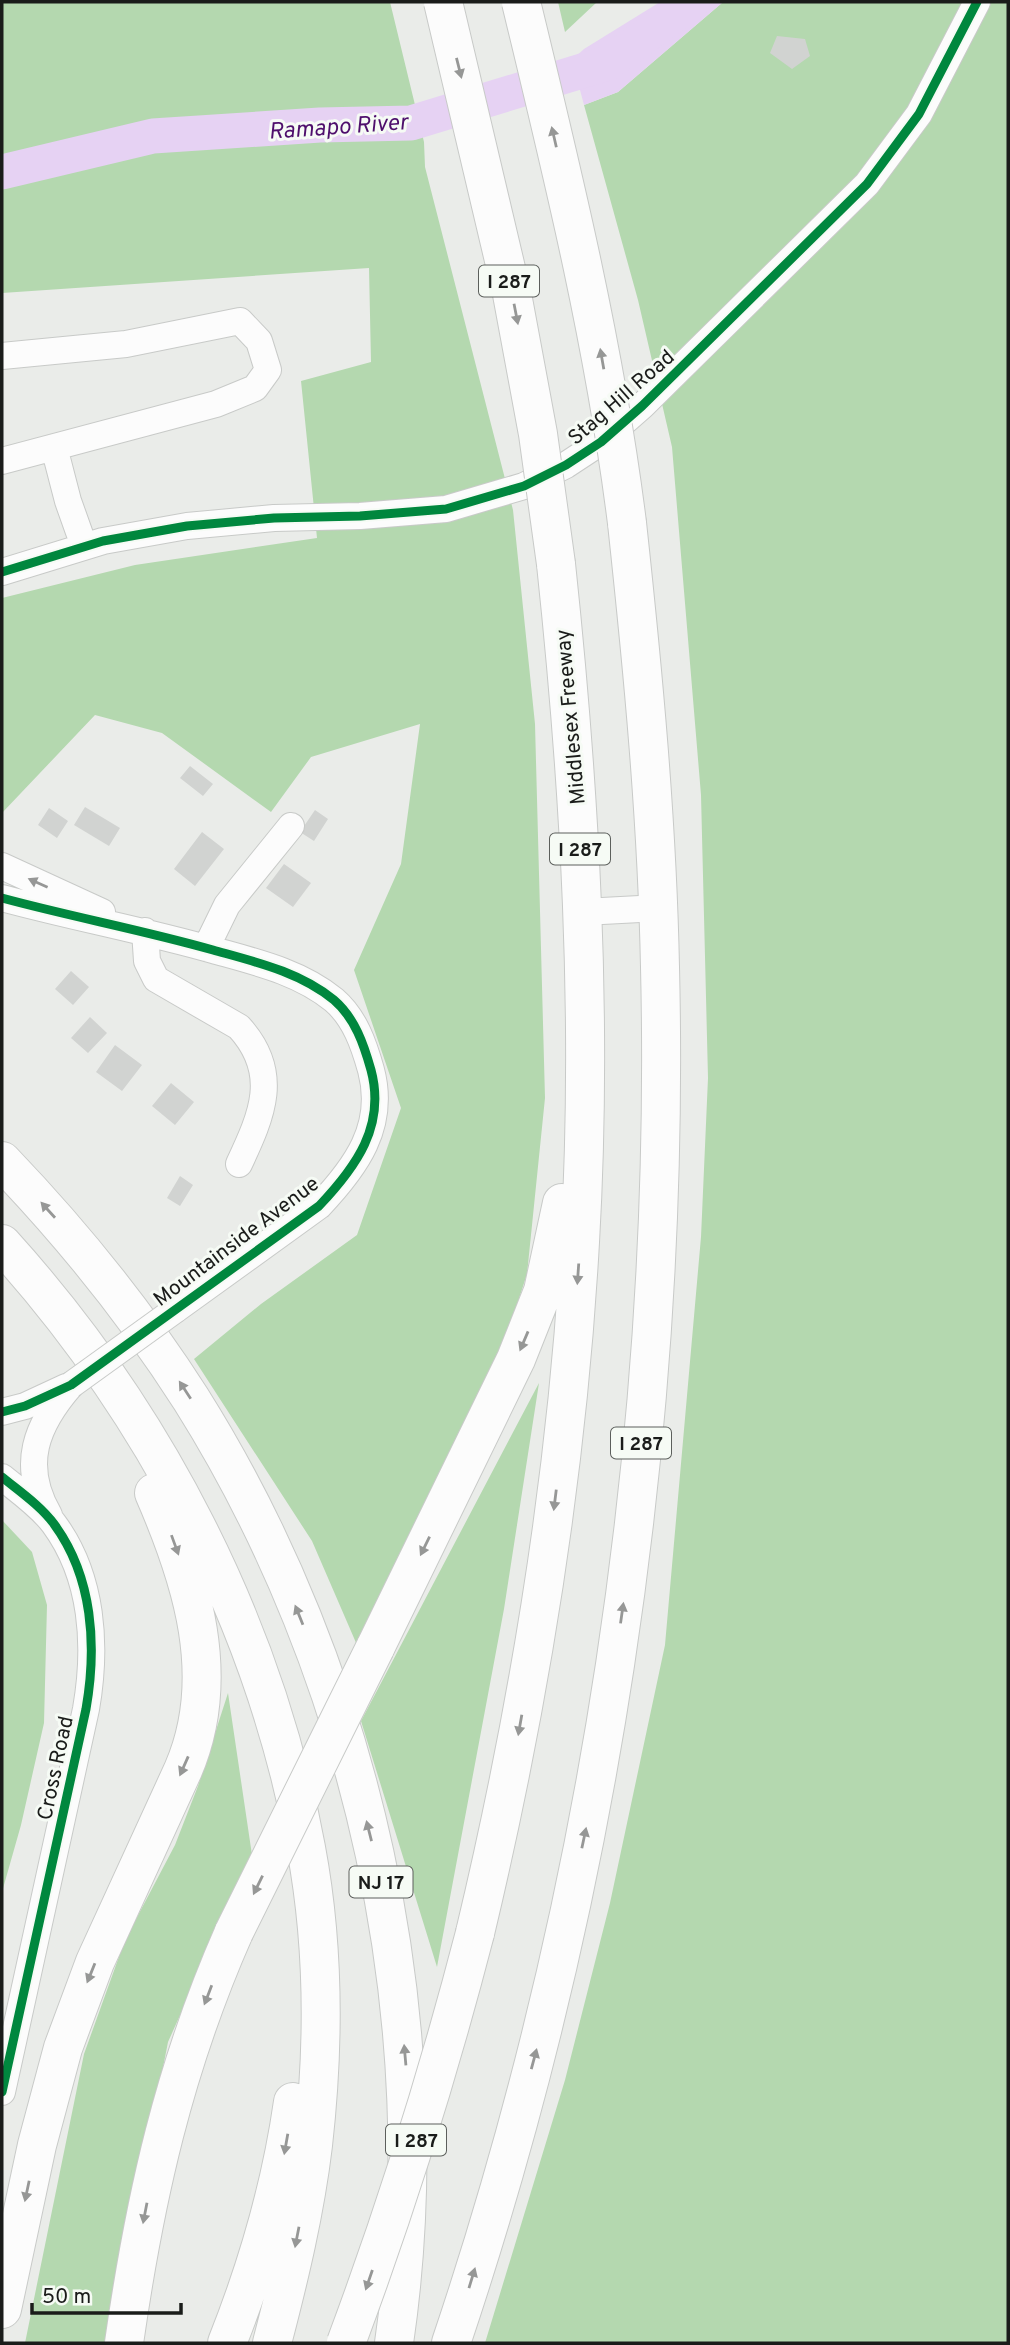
<svg xmlns="http://www.w3.org/2000/svg" width="1010" height="2345" viewBox="0 0 1010 2345" font-family="Overpass,sans-serif">
<style>
.forest{fill:#b4d8af}
.water{fill:#e6d2f3}
.lines{fill:none;stroke-linecap:round;stroke-linejoin:round}
.river{stroke:#e6d2f3;stroke-width:35}
.building{fill:#d1d3d1}
.minor-casing{stroke:#c8cac8;stroke-width:28}
.highway-casing{stroke:#c8cac8;stroke-width:40}
.minor{stroke:#fcfcfc;stroke-width:26}
.highway{stroke:#fcfcfc;stroke-width:38}
.minor-bridge-casing{stroke:#c8cac8;stroke-width:28;stroke-linecap:butt}
.highway-bridge-casing{stroke:#c8cac8;stroke-width:40;stroke-linecap:butt}
.minor-bridge{stroke:#fcfcfc;stroke-width:26}
.highway-bridge{stroke:#fcfcfc;stroke-width:38}
.cycleway-casing{stroke:#f6fbf5;stroke-width:13}
.cycleway{stroke:#00873e;stroke-width:9}
.oneway{fill:#969796}
.labels{text-anchor:middle;stroke-width:6;stroke-linejoin:round;paint-order:stroke}
.shield{fill:#f6fbf5;stroke:#5c5f5c;stroke-width:2}
.shield-label{font-size:19px;font-weight:bold;fill:#1a1c1a}
.street-label{font-size:21px;fill:#1a1c1a;stroke:#f6fbf5}
.water-label{font-size:23px;font-style:italic;fill:#4e0f6c;stroke:#f6fbf5}
</style>
<rect width="100%" height="100%" fill="#eaece9"/>
<path class="forest" d="M 2,2 L 390,2 L 424,142 L 425,167 L 513,510 L 535,724 L 545,1098 L 527,1274 L 494,1375 L 357,1645 L 312,1541 L 194,1359 L 261,1304 L 357,1235 L 401,1108 L 354,970 L 401,864 L 420,724 L 311,757 L 271,812 L 162,733 L 95,715 L 2,813 L 2,598 L 135,565 L 317,538 L 301,381 L 371,362 L 369,268 L 2,293 Z
M 558,2 L 597,2 L 565,32 Z
M 723,2 L 1008,2 L 1008,2343 L 485,2343 L 565,2080 L 610,1903 L 665,1645 L 701,1237 L 708,1078 L 701,795 L 672,447 L 638,300 L 584,105 L 618,92 Z
M 539,1383 L 504,1609 L 437,1967 L 361,1721 Z
M 2,1520 L 32,1552 L 47,1605 L 44,1723 L 21,1825 L 2,1892 Z
M 228,1693 L 252,1855 L 168,2042 L 109,2343 L 25,2343 L 84,2054 L 125,1940 L 175,1845 L 198,1786 Z"/>
<path class="water" d="M 660,2 L 723,2 L 618,92 L 584,105 L 572,60 L 584,49 Z"/>
<g class="lines">
<path class="river" d="M 2,172 L 153,136 L 320,125 L 411,123 L 608,63 L 692,2"/>
</g>
<path class="building" d="M 777,36 L 805,39 L 810,56 L 792,69 L 770,53 Z
M 190,766 L 213,784 L 203,796 L 180,778 Z
M 85,807 L 120,828 L 109,846 L 74,825 Z
M 49,808 L 68,821 L 57,838 L 38,825 Z
M 315,810 L 328,819 L 314,841 L 300,832 Z
M 202,832 L 224,849 L 195,886 L 174,869 Z
M 284,864 L 311,883 L 293,907 L 266,888 Z
M 71,971 L 89,987 L 73,1005 L 55,989 Z
M 90,1017 L 107,1033 L 88,1053 L 71,1038 Z
M 115,1045 L 142,1065 L 122,1091 L 96,1072 Z
M 171,1083 L 194,1102 L 175,1125 L 152,1106 Z
M 180,1176 L 193,1185 L 180,1206 L 167,1198 Z"/>
<g class="lines">
<defs>
<path id="minor" d="M 2,356 L 126,344 L 240,321 L 259,341 L 268,370 L 255,388 L 216,404 L 2,461
M 54,447 L 68,501 L 84,546
M 2,572 L 103,541 L 187,526 L 274,518 L 360,516 L 446,509 L 524,486 L 566,465 L 601,442 L 642,406 L 867,184 L 919,114 L 977,2
M 2,866 L 102,912
M 2,898 C 72,917 143,930 213,950 C 256,962 300,972 334,1000 C 355,1018 364,1045 371,1070 C 386,1126 356,1167 319,1206 L 175,1310
M 583,912 L 659,908
M 145,931 L 147,961 L 156,979 L 239,1027 C 281,1073 262,1115 239,1164
M 206,948 L 227,905 L 291,826
M 2,1412 L 25,1406 L 66,1387
M 2,1477 C 19,1491 41,1506 54,1524 C 93,1577 97,1646 86,1709 L 2,2092
M 49,1515 C 20,1465 36,1425 71,1385"/>
<path id="highway" d="M 2,1161 C 73,1235 136,1313 191,1399 C 363,1672 441,2024 394,2343
M 2,1244 C 155,1413 264,1623 306,1848 C 324,1944 324,2048 313,2145 C 305,2212 289,2278 272,2343
M 375,1648 L 516,1359 L 543,1291 L 562,1203
M 475,1933 C 529,1707 567,1475 580,1242 C 593,1016 580,789 556,564
M 2,2309 L 37,2145 L 63,2048 L 95,1962 L 183,1770 C 223,1678 192,1580 154,1493
M 124,2343 C 145,2197 174,2068 234,1932
M 227,2343 C 258,2265 281,2186 293,2102
M 451,2343 C 599,1903 671,1431 660,967 C 657,818 643,671 627,523"/>
</defs>
<use href="#minor" class="minor-casing"/>
<use href="#highway" class="highway-casing"/>
<use href="#minor" class="minor"/>
<use href="#highway" class="highway"/>
<defs>
<path id="minor-bridge" d="M 71,1385 L 175,1310"/>
<path id="highway-bridge" d="M 443,2 L 512,294 L 538,434 L 556,564
M 521,2 C 563,175 605,347 627,523
M 234,1932 L 375,1648
M 346,2343 C 396,2209 439,2072 475,1933"/>
</defs>
<use href="#minor-bridge" class="minor-bridge-casing"/>
<use href="#highway-bridge" class="highway-bridge-casing"/>
<use href="#minor-bridge" class="minor-bridge"/>
<use href="#highway-bridge" class="highway-bridge"/>
<defs>
<path id="cycleway" d="M 2,572 L 103,541 L 187,526 L 274,518 L 360,516 L 446,509 L 524,486 L 566,465 L 601,442 L 642,406 L 867,184 L 919,114 L 977,2
M 2,898 C 72,917 143,930 213,950 C 256,962 300,972 334,1000 C 355,1018 364,1045 371,1070 C 386,1126 356,1167 319,1206 L 71,1385 L 25,1406 L 2,1412
M 2,1477 C 19,1491 41,1506 54,1524 C 93,1577 97,1646 86,1709 L 2,2092"/>
</defs>
<use href="#cycleway" class="cycleway-casing"/>
<use href="#cycleway" class="cycleway"/>
</g>
<defs><path id="oneway-solid" d="M-6-.8H1V-3.2L6.5 0L1 3.2V.8H-6Z" transform="scale(1.75)"/></defs>
<g class="oneway">
<use href="#oneway-solid" transform="translate(459 68) rotate(76)"/>
<use href="#oneway-solid" transform="translate(554 137) rotate(-103)"/>
<use href="#oneway-solid" transform="translate(516 314) rotate(79)"/>
<use href="#oneway-solid" transform="translate(602 359) rotate(-100)"/>
<use href="#oneway-solid" transform="translate(38 883) rotate(-156)"/>
<use href="#oneway-solid" transform="translate(48 1210) rotate(-132)"/>
<use href="#oneway-solid" transform="translate(578 1274) rotate(94)"/>
<use href="#oneway-solid" transform="translate(524 1341) rotate(113)"/>
<use href="#oneway-solid" transform="translate(185 1390) rotate(-123)"/>
<use href="#oneway-solid" transform="translate(555 1500) rotate(97)"/>
<use href="#oneway-solid" transform="translate(175 1545) rotate(70)"/>
<use href="#oneway-solid" transform="translate(425 1546) rotate(116)"/>
<use href="#oneway-solid" transform="translate(622 1613) rotate(-82)"/>
<use href="#oneway-solid" transform="translate(299 1615) rotate(-112)"/>
<use href="#oneway-solid" transform="translate(520 1725) rotate(100)"/>
<use href="#oneway-solid" transform="translate(184 1766) rotate(114)"/>
<use href="#oneway-solid" transform="translate(369 1831) rotate(-104)"/>
<use href="#oneway-solid" transform="translate(584 1838) rotate(-78)"/>
<use href="#oneway-solid" transform="translate(258 1885) rotate(116)"/>
<use href="#oneway-solid" transform="translate(91 1973) rotate(112)"/>
<use href="#oneway-solid" transform="translate(208 1995) rotate(111)"/>
<use href="#oneway-solid" transform="translate(405 2055) rotate(-95)"/>
<use href="#oneway-solid" transform="translate(534 2059) rotate(-75)"/>
<use href="#oneway-solid" transform="translate(286 2144) rotate(100)"/>
<use href="#oneway-solid" transform="translate(27 2191) rotate(102)"/>
<use href="#oneway-solid" transform="translate(145 2213) rotate(101)"/>
<use href="#oneway-solid" transform="translate(297 2237) rotate(101)"/>
<use href="#oneway-solid" transform="translate(472 2278) rotate(-73)"/>
<use href="#oneway-solid" transform="translate(369 2280) rotate(109)"/>
</g>
<g class="labels">
<g class="shield">
<rect x="479" y="265.5" width="60" height="31" rx="5"/>
<rect x="550" y="833.5" width="60" height="31" rx="5"/>
<rect x="611" y="1427.5" width="60" height="31" rx="5"/>
<rect x="349.5" y="1866.5" width="63" height="31" rx="5"/>
<rect x="386" y="2124.5" width="60" height="31" rx="5"/>
</g>
<g class="shield-label">
<text x="509" y="288">I 287</text>
<text x="580" y="856">I 287</text>
<text x="641" y="1450">I 287</text>
<text x="381" y="1889">NJ 17</text>
<text x="416" y="2147">I 287</text>
</g>
<g class="street-label">
<text transform="translate(621 397) rotate(-41)" y="7">Stag Hill Road</text>
<text transform="translate(570 717) rotate(-95)" y="7">Middlesex Freeway</text>
<text transform="translate(236 1241) rotate(-37)" y="7">Mountainside Avenue</text>
<text transform="translate(55 1768) rotate(-78)" y="7">Cross Road</text>
</g>
<g class="water-label">
<text transform="translate(338 126) rotate(-4)" y="8">Ramapo River</text>
</g>
</g>
<rect width="1010" height="2345" fill="none" stroke="#1a1c1a" stroke-width="7"/>
<path d="M32 2303v10h149v-10" fill="none" stroke="#1a1c1a" stroke-width="3.5"/>
<text x="42" y="2303" font-size="21" fill="#1a1c1a" stroke="#f6fbf5" stroke-width="5" paint-order="stroke">50 m</text>
</svg>
